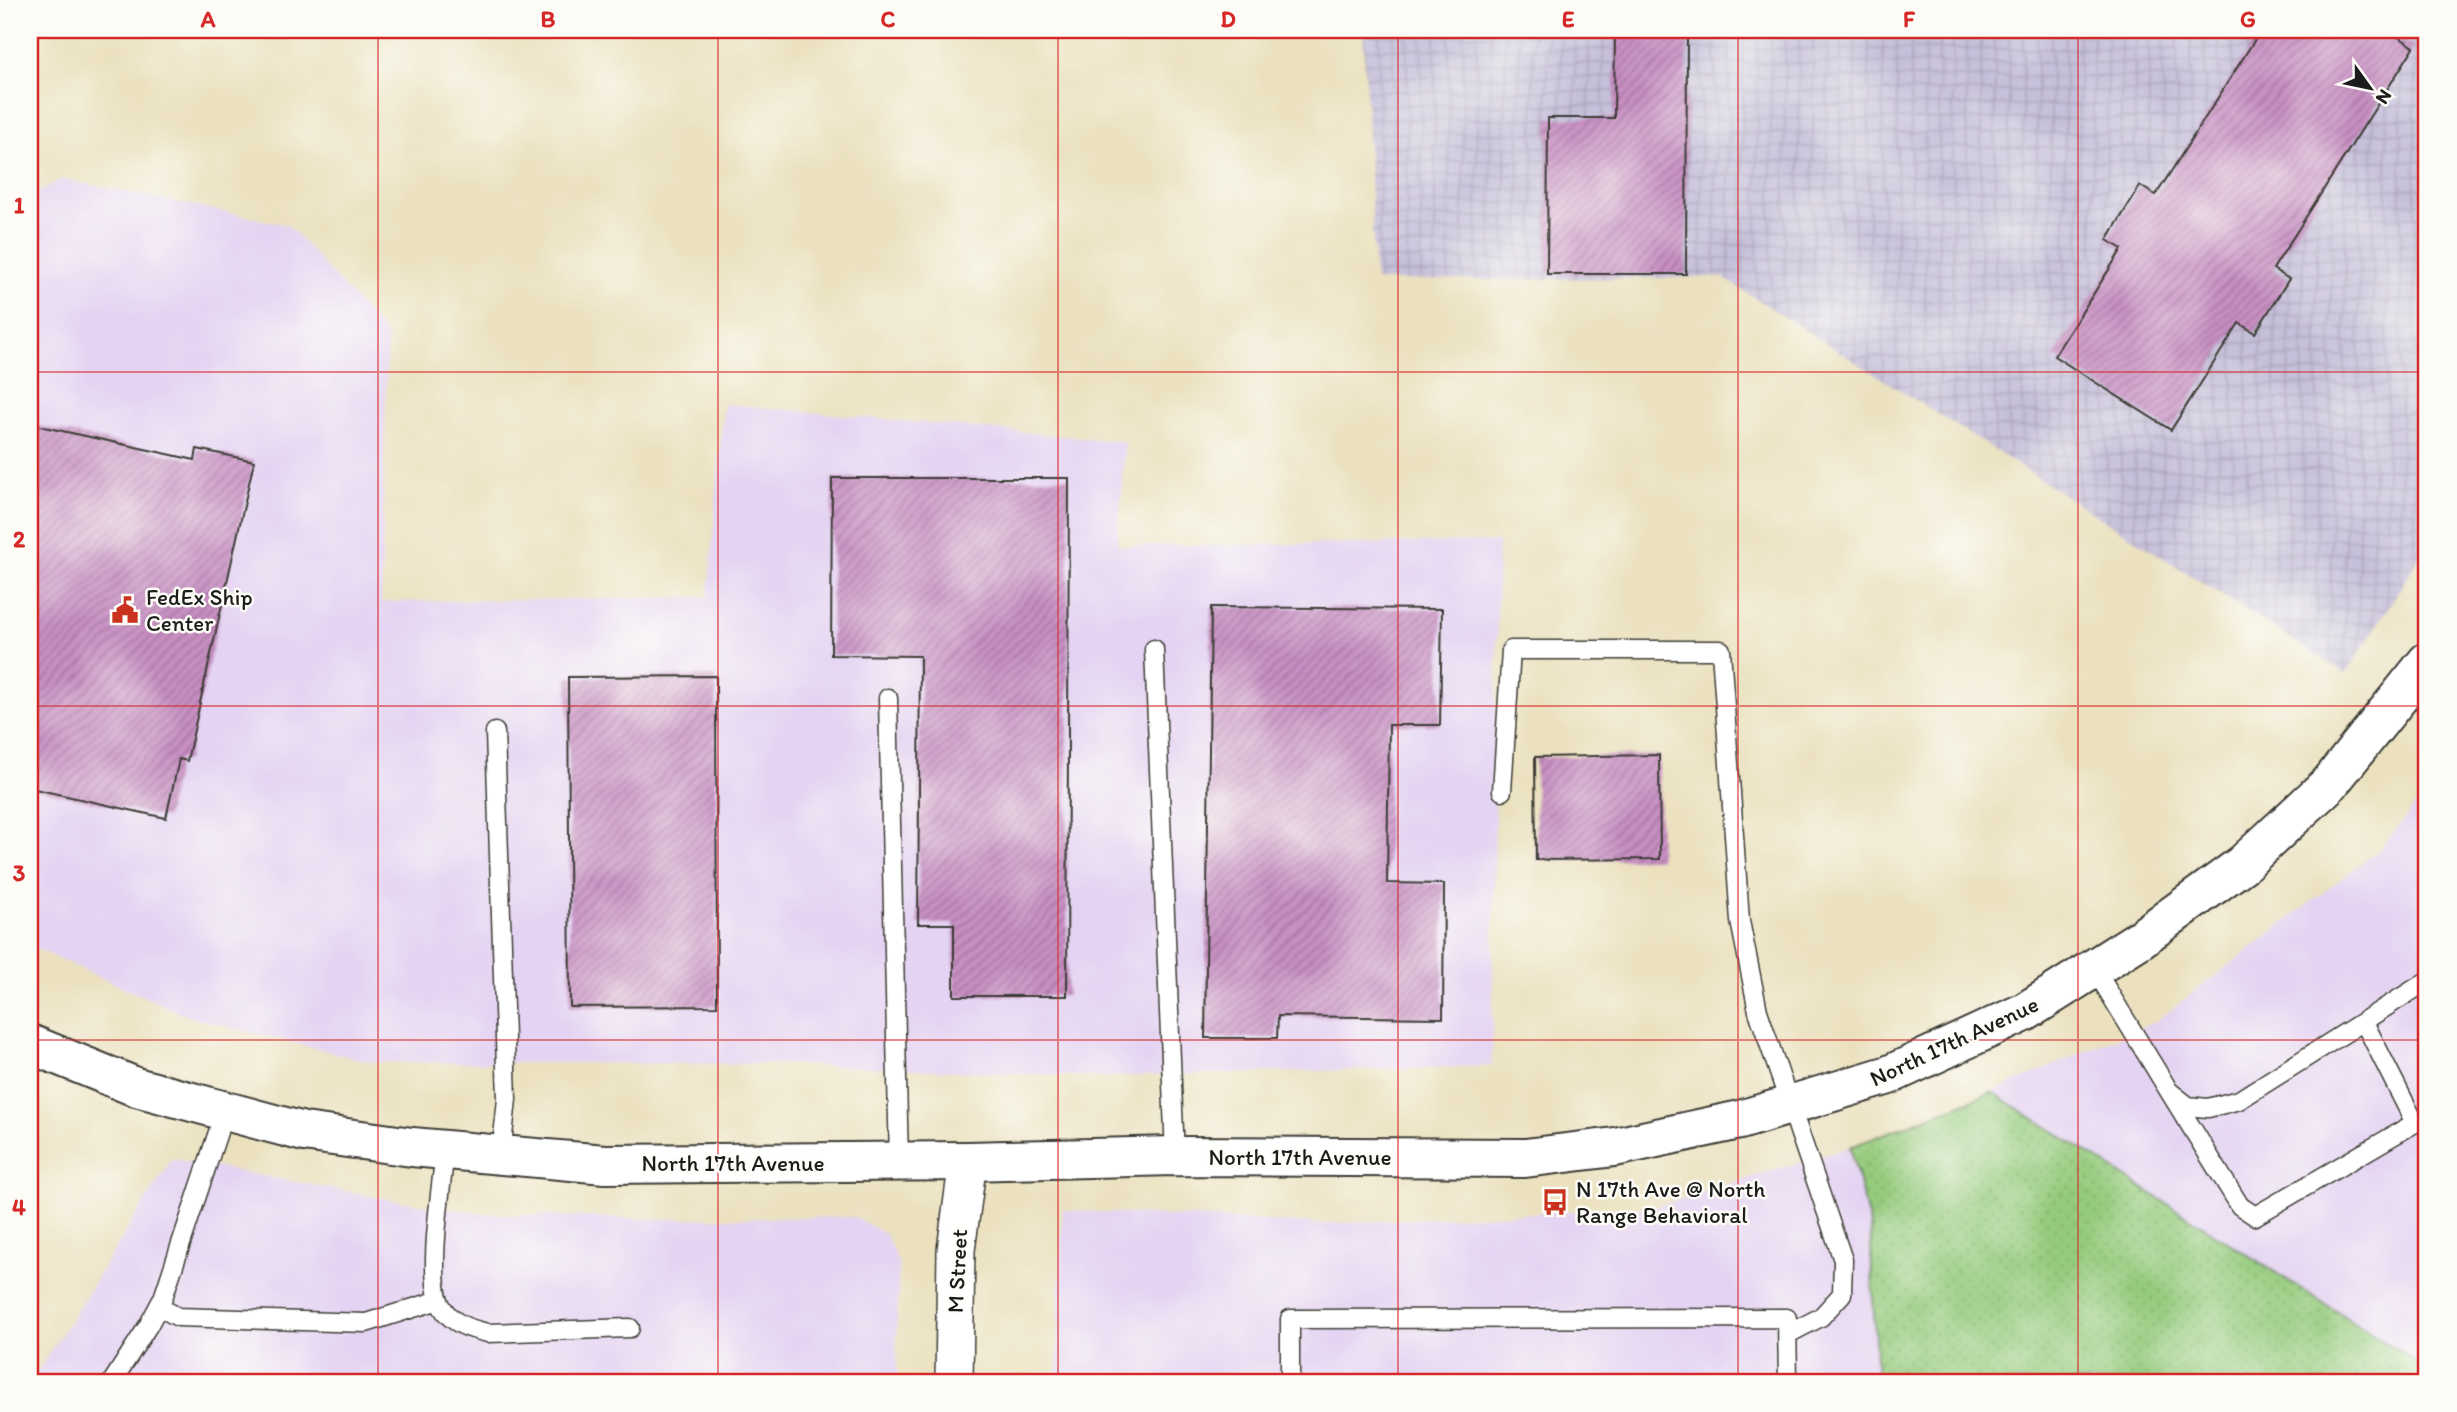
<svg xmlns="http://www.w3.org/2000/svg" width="2457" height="1412" viewBox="0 0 2457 1412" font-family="Itim,sans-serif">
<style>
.built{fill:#e4d3f2}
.industrial{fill:url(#industrial-grid)}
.grass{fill:url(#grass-dots);stroke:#58744c;stroke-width:2}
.building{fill:url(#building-hatch)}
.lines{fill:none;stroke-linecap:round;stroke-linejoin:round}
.lane-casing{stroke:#3b3a34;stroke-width:21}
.street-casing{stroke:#3b3a34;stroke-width:40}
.secondary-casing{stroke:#3b3a34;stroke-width:42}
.lane{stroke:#fff;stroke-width:18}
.street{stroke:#fff;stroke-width:37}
.secondary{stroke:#fff;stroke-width:38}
.grid{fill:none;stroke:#d62828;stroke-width:2;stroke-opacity:0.55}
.labels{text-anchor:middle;stroke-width:5;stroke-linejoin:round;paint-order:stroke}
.poi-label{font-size:23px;fill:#1c1c1c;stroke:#fdfcf7;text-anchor:start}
.street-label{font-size:23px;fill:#1c1c1c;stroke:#fdfcf7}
.neatline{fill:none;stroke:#d62828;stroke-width:2.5}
.grid-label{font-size:23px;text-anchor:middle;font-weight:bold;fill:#d62828}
</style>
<defs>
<pattern id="industrial-grid" width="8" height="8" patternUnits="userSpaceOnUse" patternTransform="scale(1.75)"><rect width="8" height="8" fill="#c6c0da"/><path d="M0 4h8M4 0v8" fill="none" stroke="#aaa4ba"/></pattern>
<pattern id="grass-dots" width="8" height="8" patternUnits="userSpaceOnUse" patternTransform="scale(1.75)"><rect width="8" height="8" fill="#95cb7d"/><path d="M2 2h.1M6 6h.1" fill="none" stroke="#80ae6b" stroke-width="1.8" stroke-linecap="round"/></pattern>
<pattern id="building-hatch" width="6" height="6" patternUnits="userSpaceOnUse" patternTransform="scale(1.75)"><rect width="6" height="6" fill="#c88fc3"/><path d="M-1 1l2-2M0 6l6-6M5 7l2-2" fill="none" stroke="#a2749e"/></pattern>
</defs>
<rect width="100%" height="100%" fill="#fdfcf7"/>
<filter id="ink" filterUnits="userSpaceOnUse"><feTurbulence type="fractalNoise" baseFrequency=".0143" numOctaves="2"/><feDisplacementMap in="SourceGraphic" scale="14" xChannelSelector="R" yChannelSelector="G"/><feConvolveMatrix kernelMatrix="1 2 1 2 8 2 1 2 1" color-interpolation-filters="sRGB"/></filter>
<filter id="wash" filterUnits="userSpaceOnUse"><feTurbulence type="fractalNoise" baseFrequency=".00686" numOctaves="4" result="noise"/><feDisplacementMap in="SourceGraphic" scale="28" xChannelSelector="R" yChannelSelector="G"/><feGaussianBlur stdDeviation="1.57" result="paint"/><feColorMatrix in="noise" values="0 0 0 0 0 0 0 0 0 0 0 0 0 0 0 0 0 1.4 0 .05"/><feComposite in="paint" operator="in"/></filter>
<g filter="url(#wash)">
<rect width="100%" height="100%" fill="#ebe1bf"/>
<path class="built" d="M 62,179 L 288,225 L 387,336 L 381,602 L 708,597 L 724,404 L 1125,442 L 1117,546 L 1498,542 L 1492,1066 L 1104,1077 L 783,1064 L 371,1062 L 190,1017 L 30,946 L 30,197 Z
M 2427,791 L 2427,1369 L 1992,1092 L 2158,1020 L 2380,849 Z
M 1850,1147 L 1870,1225 L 1877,1382 L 1057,1382 L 1062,1210 L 1320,1224 L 1654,1207 Z
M 172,1159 L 393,1200 L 487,1214 L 654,1219 L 855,1217 L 886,1235 L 899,1265 L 896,1349 L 898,1382 L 31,1382 Z"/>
<path class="industrial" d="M 1363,30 L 2427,30 L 2427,546 L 2346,674 L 1722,277 L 1375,281 Z"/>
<path class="grass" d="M 1992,1092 L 2427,1369 L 2427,1382 L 1877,1382 L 1870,1225 L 1850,1147 Z"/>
<g id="blocks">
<path class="building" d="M 1615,30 L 1687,30 L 1686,274 L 1547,274 L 1548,118 L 1614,118 Z
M 2261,30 L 2388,30 L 2414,47 L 2273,269 L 2289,279 L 2255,333 L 2239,323 L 2171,430 L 2054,356 L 2122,249 L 2107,240 L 2140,186 L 2156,195 Z
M 35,425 L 195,460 L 197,449 L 254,461 L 187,761 L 179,759 L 166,818 L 30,788 L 30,447 Z
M 832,478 L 1069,478 L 1067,996 L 954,996 L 954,924 L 918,924 L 920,656 L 831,655 Z
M 1211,607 L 1442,609 L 1440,725 L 1389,725 L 1387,883 L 1444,884 L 1443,1018 L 1278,1016 L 1277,1038 L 1205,1038 Z
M 716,676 L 717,1006 L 570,1007 L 568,677 Z
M 1659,755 L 1660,859 L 1536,860 L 1535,757 Z"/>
</g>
</g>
<g filter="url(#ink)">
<use href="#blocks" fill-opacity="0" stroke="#3b3a34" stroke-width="2"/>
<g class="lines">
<defs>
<path id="lane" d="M 1154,649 L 1175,1156
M 888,698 L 899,1162
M 495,732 L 507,1099 L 501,1155
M 1502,791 L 1511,650 L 1721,650 L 1740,921 L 1758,1011 L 1843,1260 L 1842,1294 L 1821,1317 L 1788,1334
M 2094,968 L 2169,1091 L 2188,1106 L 2197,1107 L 2208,1108 L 2239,1100 L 2427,981
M 2169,1091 L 2240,1206 L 2255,1216 L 2415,1123 L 2364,1022
M 445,1150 C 442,1183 426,1281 442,1307 C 452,1324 470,1329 488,1333 L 630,1328
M 159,1307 L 178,1317 L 366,1323 L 439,1300
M 112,1382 L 148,1326 L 163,1298 L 225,1111
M 1290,1382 L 1290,1319 L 1787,1318 L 1788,1382"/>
<path id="street" d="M 954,1382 L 956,1250 L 968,1161"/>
<path id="secondary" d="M 30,1044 L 136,1087 L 304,1132 L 412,1147 L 605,1164 L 968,1161 L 1175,1156 L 1525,1158 L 1615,1147 L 1740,1120 L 1889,1075 L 2025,1012 L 2140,939 L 2243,864 L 2330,783 L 2427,662"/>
</defs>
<use href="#lane" class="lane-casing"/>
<use href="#street" class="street-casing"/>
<use href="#secondary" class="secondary-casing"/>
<use href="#lane" class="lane"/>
<use href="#street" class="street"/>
<use href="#secondary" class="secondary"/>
</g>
</g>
<path class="grid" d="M 378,30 L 378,1382M 718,30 L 718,1382M 1058,30 L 1058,1382M 1398,30 L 1398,1382M 1738,30 L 1738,1382M 2078,30 L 2078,1382M 30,372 L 2427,372M 30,706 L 2427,706M 30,1040 L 2427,1040"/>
<defs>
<symbol id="civic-bare" viewBox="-9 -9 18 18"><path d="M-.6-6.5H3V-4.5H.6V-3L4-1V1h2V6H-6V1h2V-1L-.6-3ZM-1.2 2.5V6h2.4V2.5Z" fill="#c8321e" stroke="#fdfcf7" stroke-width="2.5" paint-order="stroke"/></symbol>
<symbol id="bus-bare" viewBox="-9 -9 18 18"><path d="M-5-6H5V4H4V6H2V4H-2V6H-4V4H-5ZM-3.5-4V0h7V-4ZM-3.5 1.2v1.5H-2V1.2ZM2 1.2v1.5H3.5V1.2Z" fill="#c8321e" stroke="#fdfcf7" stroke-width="2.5" paint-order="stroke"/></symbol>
</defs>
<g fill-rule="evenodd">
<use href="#civic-bare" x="106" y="591" width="38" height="38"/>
<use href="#bus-bare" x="1536" y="1183" width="38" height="38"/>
</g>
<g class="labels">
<g class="poi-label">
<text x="146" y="605">FedEx Ship<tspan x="146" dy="26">Center</tspan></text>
<text x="1576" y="1197">N 17th Ave @ North<tspan x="1576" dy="26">Range Behavioral</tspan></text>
</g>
<g class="street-label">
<text transform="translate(1954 1041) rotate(-25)" y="8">North 17th Avenue</text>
<text x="1300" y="1165">North 17th Avenue</text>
<text x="733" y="1171">North 17th Avenue</text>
<text transform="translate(957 1271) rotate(-87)" y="8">M Street</text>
</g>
</g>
<rect width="2457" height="1412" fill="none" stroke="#fdfcf7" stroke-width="77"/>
<g transform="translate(2370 88) rotate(123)" stroke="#fdfcf7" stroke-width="5" paint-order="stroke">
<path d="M0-5L12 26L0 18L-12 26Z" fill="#1c1c1c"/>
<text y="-10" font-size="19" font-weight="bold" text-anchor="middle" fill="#1c1c1c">N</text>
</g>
<rect x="38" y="38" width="2380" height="1336" class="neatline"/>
<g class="grid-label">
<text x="208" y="27">A</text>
<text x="548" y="27">B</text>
<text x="888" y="27">C</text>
<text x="1228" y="27">D</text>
<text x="1568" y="27">E</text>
<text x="1909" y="27">F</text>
<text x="2248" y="27">G</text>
<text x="19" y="213">1</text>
<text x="19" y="547">2</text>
<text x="19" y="881">3</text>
<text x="19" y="1215">4</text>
</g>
</svg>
